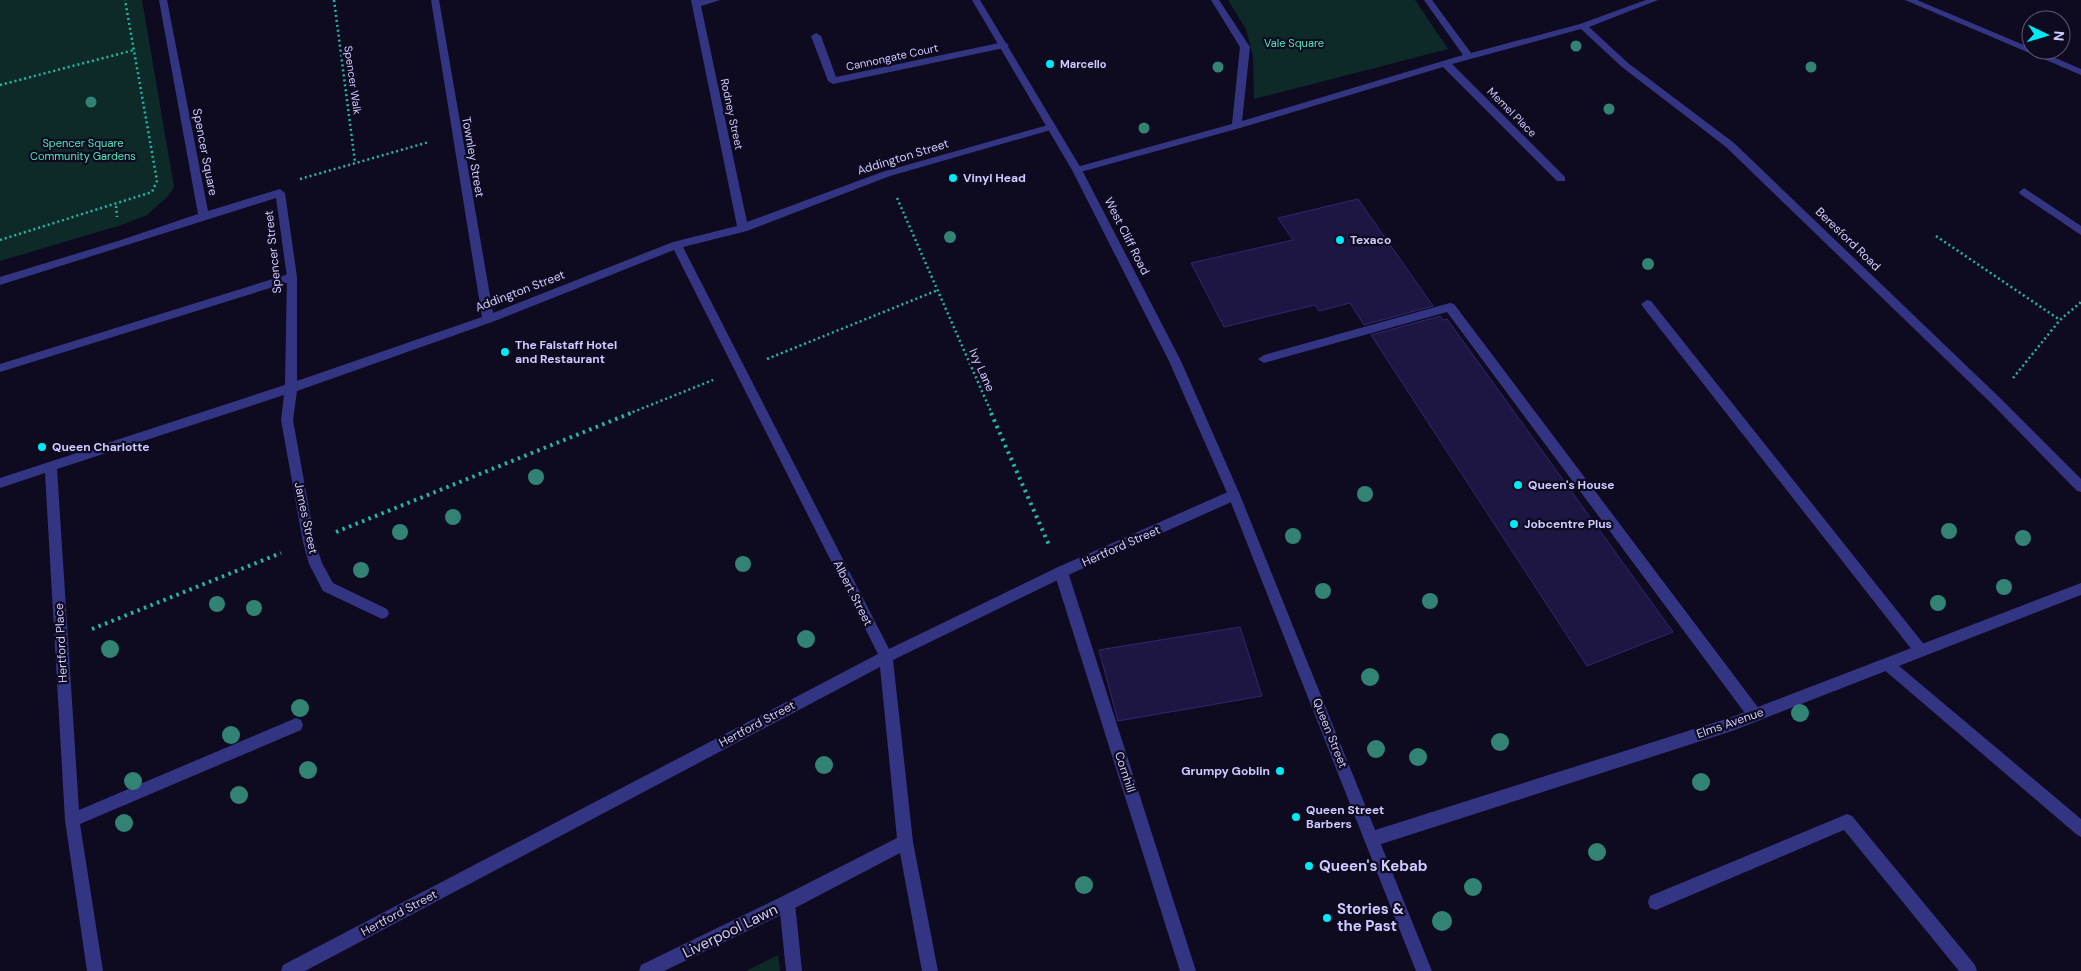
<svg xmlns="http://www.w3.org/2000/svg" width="2081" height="971" viewBox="0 0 2081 971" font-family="'DM Sans',sans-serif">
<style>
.green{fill:#0e2a28}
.building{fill:#1d1642;stroke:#31276f}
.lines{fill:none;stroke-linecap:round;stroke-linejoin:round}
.path-far1{stroke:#27b6a6;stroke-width:2.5;stroke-dasharray:2 3;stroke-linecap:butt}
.path{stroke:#27b6a6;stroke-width:4;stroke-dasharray:2.5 4.5;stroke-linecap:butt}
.service{fill:#343582;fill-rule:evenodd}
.minor{fill:#343582;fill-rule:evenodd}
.tertiary{fill:#343582;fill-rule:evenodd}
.tree{fill:#328374}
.poi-dot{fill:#00eaf5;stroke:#0e0b20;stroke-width:2}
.labels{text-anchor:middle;stroke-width:4.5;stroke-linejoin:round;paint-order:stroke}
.far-park-label{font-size:11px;fill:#50e5b8;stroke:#0e0b20}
.far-street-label{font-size:11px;fill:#cdcaff;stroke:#0e0b20}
.far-poi-label{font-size:11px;font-weight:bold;fill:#cdcaff;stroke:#0e0b20;text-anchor:start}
.street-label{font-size:12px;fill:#cdcaff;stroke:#0e0b20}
.poi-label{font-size:12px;font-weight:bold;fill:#cdcaff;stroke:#0e0b20;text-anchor:start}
.near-poi-label{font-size:15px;font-weight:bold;fill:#cdcaff;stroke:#0e0b20;text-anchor:start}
.near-street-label{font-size:15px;fill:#cdcaff;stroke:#0e0b20}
</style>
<rect width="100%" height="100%" fill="#0e0b20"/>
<path class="green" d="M 0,0 L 142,0 L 174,187 L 168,196 L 147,215 L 118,226 L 0,261 Z
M 1228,0 L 1415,0 L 1448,49 L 1254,99 L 1253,56 L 1246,29 Z
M 778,955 L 780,971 L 746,971 Z"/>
<path class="building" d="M 1358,199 L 1433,306 L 1364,325 L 1350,303 L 1319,311 L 1315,305 L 1224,327 L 1191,263 L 1293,240 L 1278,218 Z
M 1440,316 L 1443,320 L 1447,319 L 1673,632 L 1587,666 L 1371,335 Z
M 1240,627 L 1262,696 L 1118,721 L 1099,650 Z"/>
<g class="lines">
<path class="path-far1" d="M 334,0 L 355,162
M 0,85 L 134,50
M 300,179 L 429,142
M 897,198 L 992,414
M 116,206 L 117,217
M 1936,236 L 2060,320
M 0,240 L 152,192 L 157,181 L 125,0
M 767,359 L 938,290
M 2013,378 L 2060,320 L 2081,302
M 628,414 L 713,380"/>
<path class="path" d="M 991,413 L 1049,545
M 336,532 L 631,413
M 92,629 L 281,553"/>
<path class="service" d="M 292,273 L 297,277 L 296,280 L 0,372 L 0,364 Z
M 1647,300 L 1651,301 L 1926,647 L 1928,651 L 1926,655 L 1921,657 L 1916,655 L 1643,307 L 1641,304 Z
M 1450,303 L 1454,304 L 1760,710 L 1762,715 L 1760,720 L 1755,722 L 1750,720 L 1447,312 L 1264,363 L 1258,359 L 1264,355 Z
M 1061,566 L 1066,568 L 1068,572 L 1196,971 L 1180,971 L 1054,572 L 1056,568 Z
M 1887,658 L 1892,660 L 2081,819 L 2081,837 L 2076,834 L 1882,668 L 1880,664 L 1882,660 Z
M 1847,814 L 1852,816 L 1975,965 L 1977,971 L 1959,971 L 1844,830 L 1656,910 L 1650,908 L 1648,902 L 1650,896 Z
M 787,895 L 793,897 L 795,903 L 802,971 L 786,971 L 779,903 L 781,897 Z"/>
<path class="minor" d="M 159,0 L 167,0 L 208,211 L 280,189 L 285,193 L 297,277 L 297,381 L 482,317 L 431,0 L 439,0 L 493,313 L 673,242 L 737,226 L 691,0 L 720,0 L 701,6 L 747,222 L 882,172 L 1048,125 L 1054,125 L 1054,129 L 890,176 L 747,231 L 683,247 L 889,649 L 1056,568 L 1230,491 L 1234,490 L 1238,491 L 1240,495 L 1238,499 L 1066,576 L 893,660 L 913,842 L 938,971 L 922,971 L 900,853 L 793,909 L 664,971 L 639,971 L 641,965 L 781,897 L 897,838 L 880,667 L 305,971 L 281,971 L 283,965 L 878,654 L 674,250 L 492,322 L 297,391 L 293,420 L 315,542 L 322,563 L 333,583 L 387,609 L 389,613 L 387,617 L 382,619 L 323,591 L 309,564 L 303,542 L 281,420 L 284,395 L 57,469 L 79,810 L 296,718 L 301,720 L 303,725 L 301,730 L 80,824 L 103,971 L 87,971 L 65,820 L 45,473 L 0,488 L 0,478 L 285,385 L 287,277 L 276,198 L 0,285 L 0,277 L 118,241 L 198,214 Z
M 1211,0 L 1219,0 L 1250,47 L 1242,121 L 1463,55 L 1424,0 L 1432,0 L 1471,53 L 1580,24 L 1646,0 L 1658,0 L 1589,27 L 1628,63 L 1734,143 L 1999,397 L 2081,479 L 2081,492 L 2077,491 L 1991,403 L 1726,147 L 1622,67 L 1581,29 L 1452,64 L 1565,177 L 1565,181 L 1557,181 L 1443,67 L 1240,128 L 1077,173 L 1073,172 L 1073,168 L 1232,124 L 1240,47 Z
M 1905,0 L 1917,0 L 2031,48 L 2031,50 L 2037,50 L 2081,69 L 2081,75 Z
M 816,33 L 821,36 L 836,77 L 1004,42 L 1009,45 L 1004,48 L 833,84 L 828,81 L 811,36 Z
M 2024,188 L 2081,226 L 2081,235 L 2020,194 L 2019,192 Z
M 2081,583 L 2081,595 L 1732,731 L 1372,847 L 1367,844 L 1364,839 L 1367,834 L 1372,831 L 1732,717 Z"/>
<path class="tertiary" d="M 972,0 L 980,0 L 1082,170 L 1181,361 L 1240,495 L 1432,971 L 1416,971 L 1228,495 L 1169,361 L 1072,170 Z"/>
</g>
<g class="tree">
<circle cx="1576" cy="46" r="5.5"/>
<circle cx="1218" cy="67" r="5.5"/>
<circle cx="1811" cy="67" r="5.5"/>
<circle cx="91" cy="102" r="5.5"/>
<circle cx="1609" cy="109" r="5.5"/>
<circle cx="1144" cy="128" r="5.5"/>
<circle cx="950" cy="237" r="6"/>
<circle cx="1648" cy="264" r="6"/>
<circle cx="536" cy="477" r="8"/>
<circle cx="1365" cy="494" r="8"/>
<circle cx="453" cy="517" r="8"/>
<circle cx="1949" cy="531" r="8"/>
<circle cx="400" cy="532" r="8"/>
<circle cx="1293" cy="536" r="8"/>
<circle cx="2023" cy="538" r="8"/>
<circle cx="743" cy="564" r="8"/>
<circle cx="361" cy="570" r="8"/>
<circle cx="2004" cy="587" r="8"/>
<circle cx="1323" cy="591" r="8"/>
<circle cx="1430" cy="601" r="8"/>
<circle cx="1938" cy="603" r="8"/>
<circle cx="217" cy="604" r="8"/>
<circle cx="254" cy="608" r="8"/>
<circle cx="806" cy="639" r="9"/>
<circle cx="110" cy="649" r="9"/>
<circle cx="1370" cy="677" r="9"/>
<circle cx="300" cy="708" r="9"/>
<circle cx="1800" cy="713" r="9"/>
<circle cx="231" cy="735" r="9"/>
<circle cx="1500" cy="742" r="9"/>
<circle cx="1376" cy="749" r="9"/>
<circle cx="1418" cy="757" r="9"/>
<circle cx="824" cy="765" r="9"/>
<circle cx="308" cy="770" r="9"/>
<circle cx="133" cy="781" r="9"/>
<circle cx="1701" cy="782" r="9"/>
<circle cx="239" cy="795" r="9"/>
<circle cx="124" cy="823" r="9"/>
<circle cx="1597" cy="852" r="9"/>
<circle cx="1084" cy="885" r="9"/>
<circle cx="1473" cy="887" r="9"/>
<circle cx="1442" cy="921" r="10"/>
</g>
<g class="poi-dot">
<circle cx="1050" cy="64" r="5"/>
<circle cx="953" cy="178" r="5"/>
<circle cx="1340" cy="240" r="5"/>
<circle cx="505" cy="352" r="5"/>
<circle cx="42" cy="447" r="5"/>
<circle cx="1518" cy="485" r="5"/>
<circle cx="1514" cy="524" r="5"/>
<circle cx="1280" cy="771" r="5"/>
<circle cx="1296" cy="817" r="5"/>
<circle cx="1309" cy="866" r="5"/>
<circle cx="1327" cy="918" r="5"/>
</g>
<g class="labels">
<g class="far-park-label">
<text x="1294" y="47">Vale Square</text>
<text x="83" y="147">Spencer Square<tspan x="83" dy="13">Community Gardens</tspan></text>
</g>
<g class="far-street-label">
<text transform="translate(892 57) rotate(-12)" y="4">Cannongate Court</text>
<text transform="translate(353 80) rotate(82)" y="4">Spencer Walk</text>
<text transform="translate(1512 112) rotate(45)" y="4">Memel Place</text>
<text transform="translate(732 114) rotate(78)" y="4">Rodney Street</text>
</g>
<g class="far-poi-label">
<text x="1060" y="68">Marcello</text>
</g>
<g class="street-label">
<text transform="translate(205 152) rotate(79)" y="4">Spencer Square</text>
<text transform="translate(473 157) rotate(80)" y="4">Townley Street</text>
<text transform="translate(903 157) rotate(-17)" y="4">Addington Street</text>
<text transform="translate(1127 236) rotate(63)" y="4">West Cliff Road</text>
<text transform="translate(1848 239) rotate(44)" y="4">Beresford Road</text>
<text transform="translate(273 252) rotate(-96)" y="4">Spencer Street</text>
<text transform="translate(520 291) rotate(-21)" y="4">Addington Street</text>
<text transform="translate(982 370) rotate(66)" y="4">Ivy Lane</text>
<text transform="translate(306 518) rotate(78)" y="4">James Street</text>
<text transform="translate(1121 546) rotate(-24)" y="4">Hertford Street</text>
<text transform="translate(853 593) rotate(63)" y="4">Albert Street</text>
<text transform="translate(61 643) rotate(-93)" y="4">Hertford Place</text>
<text transform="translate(1730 723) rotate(-19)" y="4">Elms Avenue</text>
<text transform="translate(757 724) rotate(-28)" y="4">Hertford Street</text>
<text transform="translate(1330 733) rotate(68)" y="4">Queen Street</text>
<text transform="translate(1125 772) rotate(72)" y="4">Cornhill</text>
<text transform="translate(399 913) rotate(-28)" y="4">Hertford Street</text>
</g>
<g class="poi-label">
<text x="963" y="182">Vinyl Head</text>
<text x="1350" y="244">Texaco</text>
<text x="515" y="349">The Falstaff Hotel<tspan x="515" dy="14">and Restaurant</tspan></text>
<text x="52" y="451">Queen Charlotte</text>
<text x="1528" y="489">Queen's House</text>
<text x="1524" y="528">Jobcentre Plus</text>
<text x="1270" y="775" text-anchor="end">Grumpy Goblin</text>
<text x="1306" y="814">Queen Street<tspan x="1306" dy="14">Barbers</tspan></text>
</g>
<g class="near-poi-label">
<text x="1319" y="871">Queen's Kebab</text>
<text x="1337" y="914">Stories &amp;<tspan x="1337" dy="17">the Past</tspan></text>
</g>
<g class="near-street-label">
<text transform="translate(730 931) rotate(-26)" y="5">Liverpool Lawn</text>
</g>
</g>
<g transform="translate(2046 35) rotate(95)"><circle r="24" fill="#0e0b20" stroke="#5a5779"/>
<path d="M0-4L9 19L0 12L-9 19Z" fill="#00eaf5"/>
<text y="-8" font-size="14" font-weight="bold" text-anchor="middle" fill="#cdcaff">N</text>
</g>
</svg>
